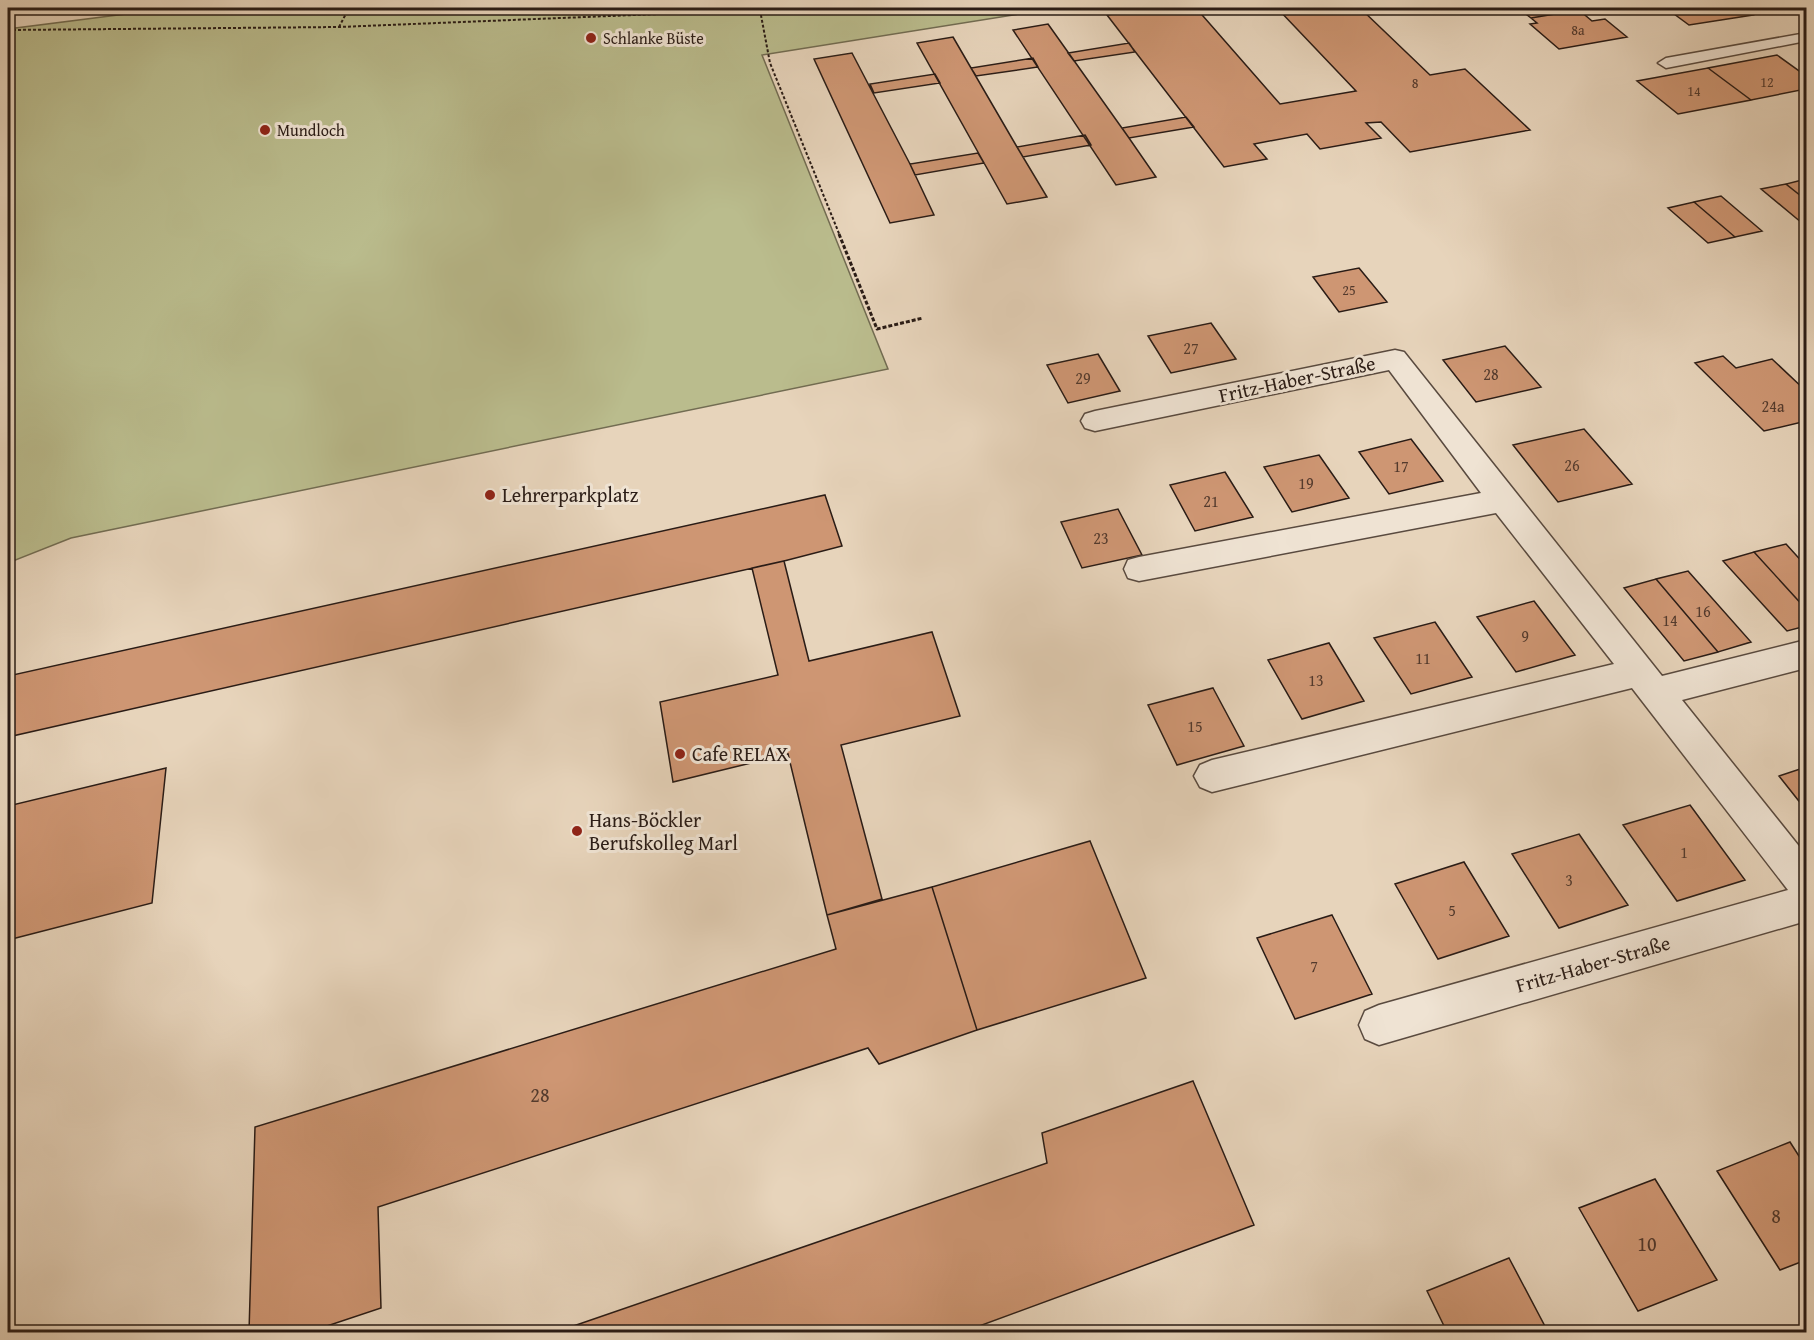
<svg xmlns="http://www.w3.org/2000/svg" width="1814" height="1340" viewBox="0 0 1814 1340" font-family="'Gentium Book Plus',serif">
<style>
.green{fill:#babc8d;stroke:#726c52;stroke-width:1.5}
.building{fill:#ce9673;stroke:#2a1c16;stroke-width:1.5}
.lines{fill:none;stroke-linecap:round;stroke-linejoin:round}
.service-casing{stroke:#594a3f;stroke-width:3}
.minor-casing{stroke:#594a3f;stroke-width:3}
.path-far1{stroke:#2a1c16;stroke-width:2;stroke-dasharray:3 2;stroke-linecap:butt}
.path{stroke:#2a1c16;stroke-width:3;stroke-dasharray:4 2;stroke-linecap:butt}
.service{fill:#efe3d3;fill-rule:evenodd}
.minor{fill:#efe3d3;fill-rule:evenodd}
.poi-dot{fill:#8f2418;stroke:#efe3d3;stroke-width:2}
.labels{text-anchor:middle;stroke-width:6;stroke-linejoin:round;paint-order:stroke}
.far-number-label{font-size:14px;fill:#533a2d}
.far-poi-label{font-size:16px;fill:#2a1c16;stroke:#efe3d3;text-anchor:start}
.number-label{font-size:16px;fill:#533a2d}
.street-label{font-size:20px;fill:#2a1c16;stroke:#efe3d3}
.poi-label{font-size:20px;fill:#2a1c16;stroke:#efe3d3;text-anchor:start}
.near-number-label{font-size:20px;fill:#533a2d}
</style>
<rect width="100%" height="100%" fill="#e7d4bb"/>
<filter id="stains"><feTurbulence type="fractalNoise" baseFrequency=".00333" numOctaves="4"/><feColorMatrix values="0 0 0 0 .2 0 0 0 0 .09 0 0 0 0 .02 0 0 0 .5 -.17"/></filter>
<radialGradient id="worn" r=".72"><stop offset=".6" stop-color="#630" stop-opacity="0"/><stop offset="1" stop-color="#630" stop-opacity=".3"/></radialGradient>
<path class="green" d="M 173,8 L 1057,8 L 762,55 L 888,369 L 71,538 L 8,563 L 8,29 Z"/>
<path class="building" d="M 1153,8 L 1196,8 L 1280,104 L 1356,91 L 1277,8 L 1360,8 L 1430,75 L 1465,69 L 1530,130 L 1410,152 L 1381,122 L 1366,123 L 1381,138 L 1320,149 L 1307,134 L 1254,144 L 1267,159 L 1224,167 L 1107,15 Z
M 1518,8 L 1576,8 L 1579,10 L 1531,18 Z
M 1666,8 L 1743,8 L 1753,15 L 1689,25 Z
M 1579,10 L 1592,21 L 1605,19 L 1627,37 L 1559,49 L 1530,24 L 1537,23 L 1531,18 Z
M 1048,24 L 1129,138 L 1156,177 L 1116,185 L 1013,30 Z
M 953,37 L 1017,147 L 1047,197 L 1007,204 L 917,43 Z
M 1129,43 L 1135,52 L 1074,61 L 1068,53 Z
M 852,53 L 910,164 L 934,215 L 890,223 L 814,59 Z
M 1777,55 L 1806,76 L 1806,89 L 1751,100 L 1708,68 Z
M 1033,58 L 1038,67 L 976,76 L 971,68 Z
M 1708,68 L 1751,100 L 1678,114 L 1637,81 Z
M 935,74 L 940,83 L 874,93 L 870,84 Z
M 1186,117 L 1194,127 L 1129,138 L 1122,128 Z
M 1085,135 L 1091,145 L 1023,157 L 1017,147 Z
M 978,153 L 984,163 L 915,175 L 910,164 Z
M 1806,179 L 1806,200 L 1786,184 Z
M 1786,184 L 1806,200 L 1806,222 L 1802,223 L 1761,189 Z
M 1721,196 L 1762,231 L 1735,237 L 1694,202 Z
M 1694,202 L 1735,237 L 1708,243 L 1668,208 Z
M 1359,268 L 1387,302 L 1339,312 L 1313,277 Z
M 1211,323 L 1236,359 L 1171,373 L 1148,336 Z
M 1505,346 L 1541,387 L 1476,402 L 1443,360 Z
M 1098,354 L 1120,391 L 1068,403 L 1047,365 Z
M 1723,356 L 1736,368 L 1772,359 L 1806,391 L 1806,424 L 1802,422 L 1764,431 L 1695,363 Z
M 1584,429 L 1632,484 L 1558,502 L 1513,445 Z
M 1411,439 L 1443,481 L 1389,494 L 1359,452 Z
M 1319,455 L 1349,498 L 1292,512 L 1264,467 Z
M 1225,472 L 1253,517 L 1195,531 L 1170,485 Z
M 825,495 L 842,546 L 784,561 L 8,737 L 8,676 Z
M 1118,509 L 1142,555 L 1082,568 L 1061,522 Z
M 1786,544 L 1806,566 L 1806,609 L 1754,552 Z
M 1754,552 L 1806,609 L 1806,626 L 1787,631 L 1723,561 Z
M 784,561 L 809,661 L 932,632 L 960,716 L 841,745 L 882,899 L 827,915 L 788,754 L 673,782 L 660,702 L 778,675 L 752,568 Z
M 1688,571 L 1751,642 L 1718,652 L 1656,579 Z
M 1656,579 L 1718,652 L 1684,661 L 1624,588 Z
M 1534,601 L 1575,655 L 1516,672 L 1477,617 Z
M 1435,622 L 1472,677 L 1411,694 L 1374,638 Z
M 1329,643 L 1364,701 L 1302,719 L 1268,660 Z
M 1213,688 L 1244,746 L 1177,765 L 1148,705 Z
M 1806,767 L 1806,810 L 1779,776 Z
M 166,768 L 152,903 L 8,940 L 8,806 Z
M 1690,805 L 1745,880 L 1677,901 L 1623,825 Z
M 1579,834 L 1628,905 L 1559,928 L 1512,854 Z
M 1090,841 L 1146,978 L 977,1030 L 932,887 Z
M 1464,862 L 1509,936 L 1438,959 L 1395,884 Z
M 932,887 L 977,1030 L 879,1064 L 868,1048 L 378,1207 L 381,1308 L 309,1332 L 249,1332 L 255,1127 L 836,949 L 827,915 Z
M 1332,915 L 1372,994 L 1295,1019 L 1257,938 Z
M 1193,1081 L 1254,1225 L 963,1332 L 556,1332 L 1047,1163 L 1042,1133 Z
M 1790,1142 L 1806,1167 L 1806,1260 L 1780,1270 L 1717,1171 Z
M 1655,1179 L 1717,1280 L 1638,1311 L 1579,1208 Z
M 1509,1258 L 1548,1332 L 1447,1332 L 1427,1291 Z"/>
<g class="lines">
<defs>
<path id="service" d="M 1806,33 L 1806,41 L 1666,68 L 1658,63 L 1666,58 Z"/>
<path id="minor" d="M 1395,350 L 1404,352 L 1662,676 L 1806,640 L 1806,668 L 1682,700 L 1806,855 L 1806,921 L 1379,1045 L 1365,1039 L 1359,1025 L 1365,1011 L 1379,1005 L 1788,890 L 1632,688 L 1212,792 L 1200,787 L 1194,776 L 1200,765 L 1212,760 L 1614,664 L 1496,513 L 1139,581 L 1128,578 L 1124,569 L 1128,560 L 1139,557 L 1481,493 L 1389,370 L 1095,431 L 1085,428 L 1081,421 L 1085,414 L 1095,411 Z"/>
</defs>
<use href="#service" class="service-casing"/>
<use href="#minor" class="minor-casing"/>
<path class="path-far1" d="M 760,10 L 770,63 L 840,236
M 339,27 L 349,8
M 8,30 L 339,27 L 782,9 L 894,8"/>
<path class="path" d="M 839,234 L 877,329 L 923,318"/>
<use href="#service" class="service"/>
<use href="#minor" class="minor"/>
</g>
<g class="poi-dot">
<circle cx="591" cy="38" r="6"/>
<circle cx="265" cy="130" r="6"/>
<circle cx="490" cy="495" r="6"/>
<circle cx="680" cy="754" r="6"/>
<circle cx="577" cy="831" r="6"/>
</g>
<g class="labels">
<g class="far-number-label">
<text x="1578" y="35">8a</text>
<text x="1767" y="87">12</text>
<text x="1415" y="88">8</text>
<text x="1694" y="96">14</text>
<text x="1349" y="295">25</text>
</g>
<g class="far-poi-label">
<text x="603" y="44">Schlanke Büste</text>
<text x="277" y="136">Mundloch</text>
</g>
<g class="number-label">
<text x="1191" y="354">27</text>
<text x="1491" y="380">28</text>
<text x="1083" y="384">29</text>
<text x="1773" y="412">24a</text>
<text x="1572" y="471">26</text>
<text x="1401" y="472">17</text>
<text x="1306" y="489">19</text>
<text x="1211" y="507">21</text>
<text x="1101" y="544">23</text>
<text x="1703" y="617">16</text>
<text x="1670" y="626">14</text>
<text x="1525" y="642">9</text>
<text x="1423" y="664">11</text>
<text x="1316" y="686">13</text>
<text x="1195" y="732">15</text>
<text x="1684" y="858">1</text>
<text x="1569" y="886">3</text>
<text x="1452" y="916">5</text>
<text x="1314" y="972">7</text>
</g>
<g class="street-label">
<text transform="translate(1297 379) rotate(-12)" y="7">Fritz-Haber-Straße</text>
<text transform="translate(1593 964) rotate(-16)" y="7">Fritz-Haber-Straße</text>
</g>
<g class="poi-label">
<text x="502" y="502">Lehrerparkplatz</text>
<text x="692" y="761">Cafe RELAX</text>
<text x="589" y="827">Hans-Böckler<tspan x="589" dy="23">Berufskolleg Marl</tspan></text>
</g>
<g class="near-number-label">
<text x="540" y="1102">28</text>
<text x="1776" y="1223">8</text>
<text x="1647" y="1251">10</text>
</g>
</g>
<rect width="1814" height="1340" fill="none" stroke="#e7d4bb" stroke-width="30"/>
<rect x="9" y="9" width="1796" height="1322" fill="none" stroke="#2a1c16" stroke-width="3"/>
<rect x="15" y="15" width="1784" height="1310" fill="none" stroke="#2a1c16" stroke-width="1.5"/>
<rect width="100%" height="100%" filter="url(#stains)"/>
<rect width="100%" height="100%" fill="url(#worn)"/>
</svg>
